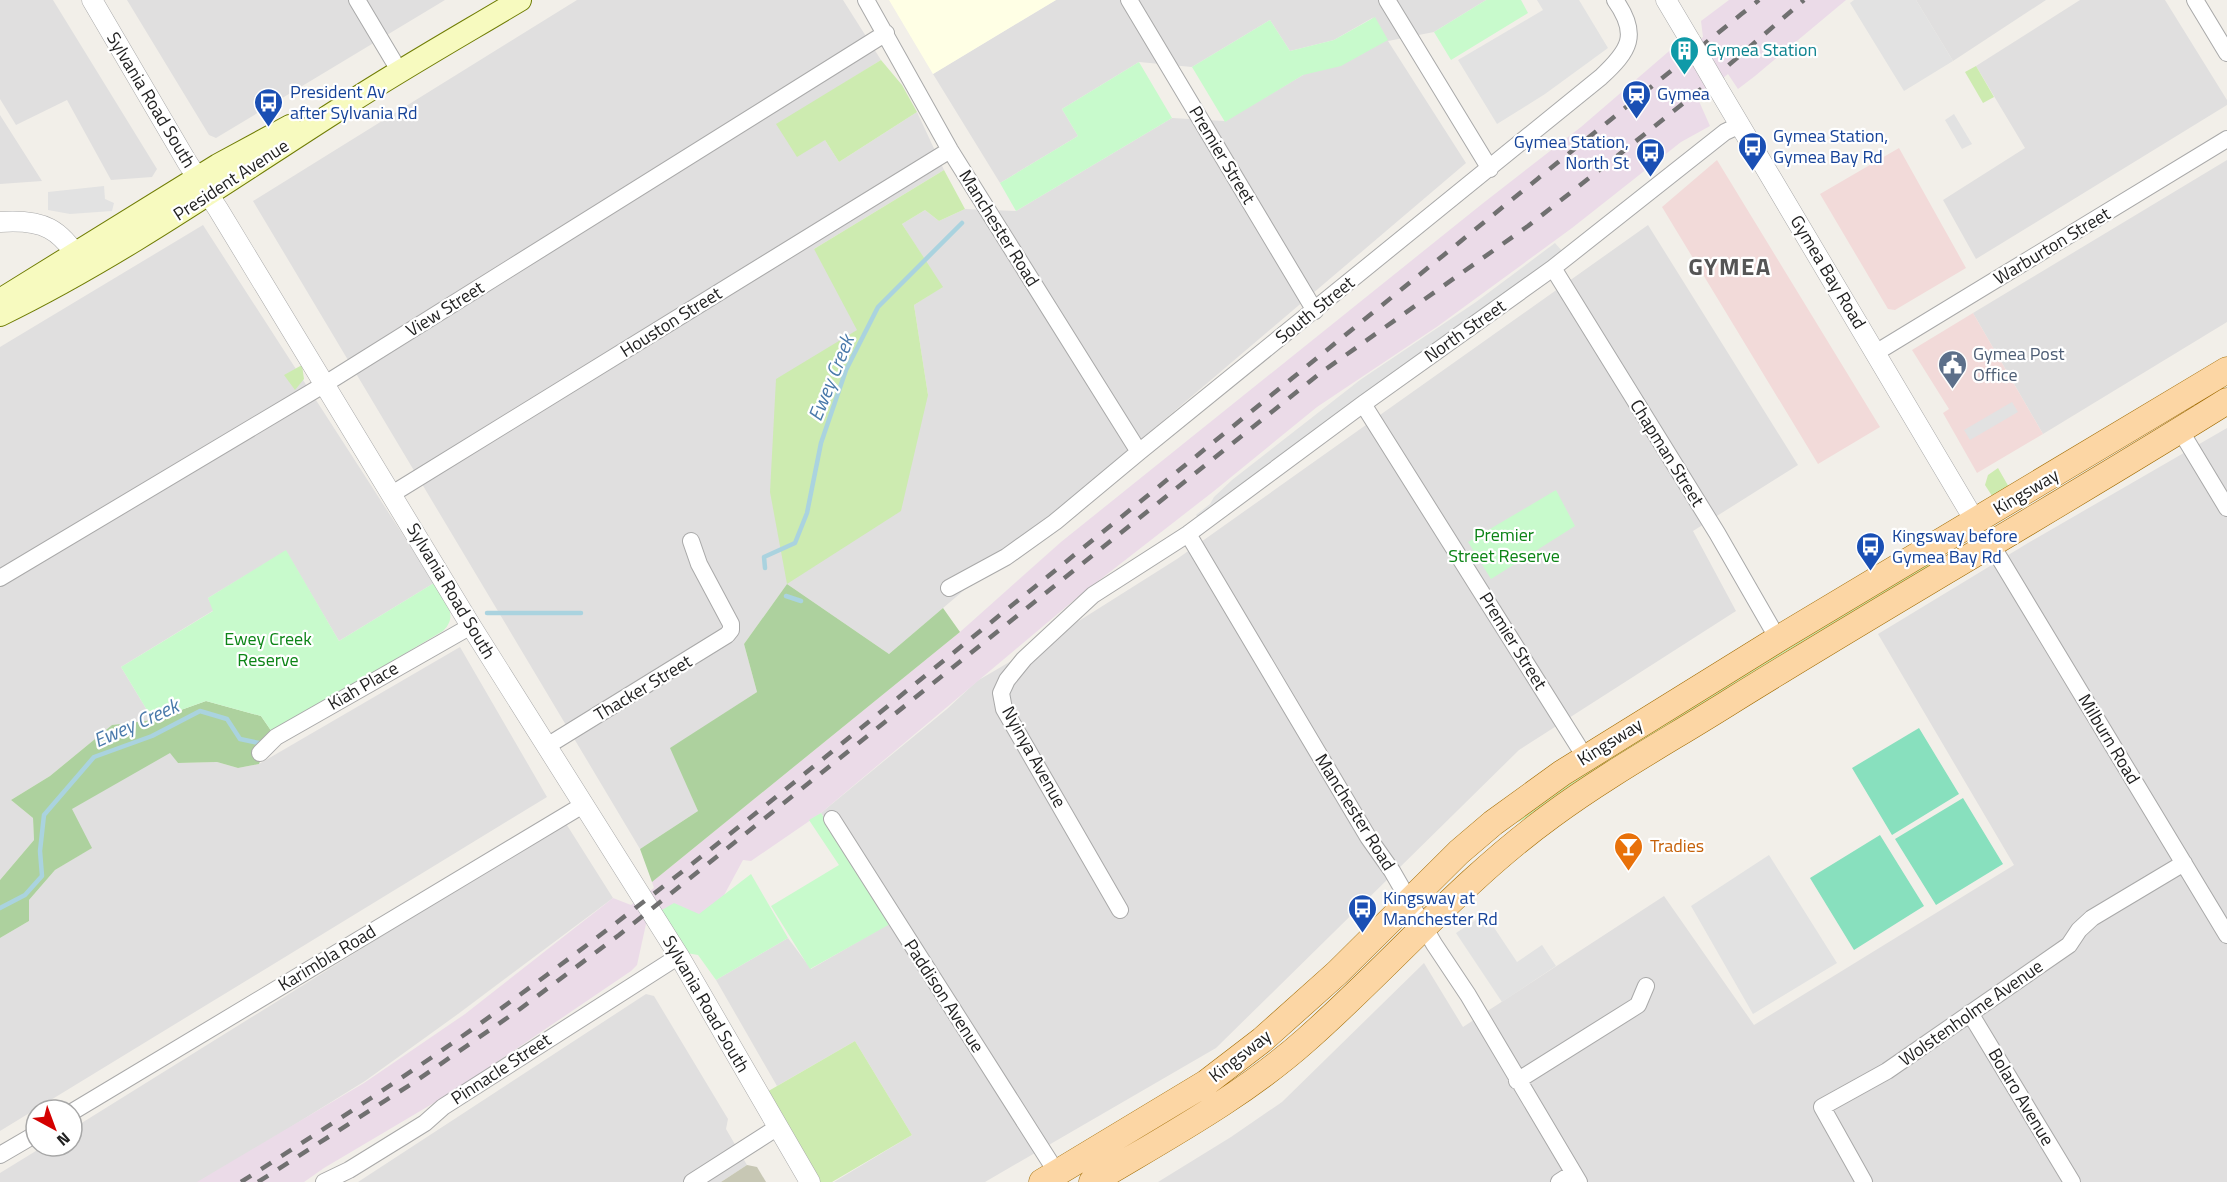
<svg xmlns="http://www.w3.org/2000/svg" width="2227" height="1182" viewBox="0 0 2227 1182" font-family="'Titillium Web',sans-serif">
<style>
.residential{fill:#e0dfdf}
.commercial{fill:#f2dad9}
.industrial{fill:#ebdbe8}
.education{fill:#ffffe5}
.construction{fill:#c7c7b4}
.grass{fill:#cdebb0}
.forest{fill:#add19e}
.park{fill:#c8facc}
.pitch{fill:#88e0be}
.parking{fill:#e2e2e2}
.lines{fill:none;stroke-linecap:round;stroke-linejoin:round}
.stream{stroke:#aad3df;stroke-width:4.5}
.minor-casing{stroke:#a9a9a9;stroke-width:18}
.tertiary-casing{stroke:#a9a9a9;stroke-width:21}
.secondary-casing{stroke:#707d05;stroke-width:24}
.primary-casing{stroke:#a06b00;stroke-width:27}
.minor{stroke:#fff;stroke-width:16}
.tertiary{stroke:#fff;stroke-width:20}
.secondary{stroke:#f7fabf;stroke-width:22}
.primary{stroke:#fcd6a4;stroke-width:26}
.rail{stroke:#707070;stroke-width:4.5;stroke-dasharray:12 12;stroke-linecap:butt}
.tertiary-bridge-casing{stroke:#a9a9a9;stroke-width:21;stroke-linecap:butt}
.tertiary-bridge{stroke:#fff;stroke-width:20}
.labels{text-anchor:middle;stroke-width:4.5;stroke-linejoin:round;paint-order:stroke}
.culture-label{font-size:18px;fill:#0d838f;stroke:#fff;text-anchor:start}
.transit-label{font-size:18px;fill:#164399;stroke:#fff;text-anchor:start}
.street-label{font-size:18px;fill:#222;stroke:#fff}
.service-label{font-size:18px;fill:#4e5e75;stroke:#fff;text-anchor:start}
.park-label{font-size:18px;fill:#0c8416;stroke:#fff}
.food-label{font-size:18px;fill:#c56008;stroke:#fff;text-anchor:start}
.water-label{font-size:20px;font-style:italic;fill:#4a7aab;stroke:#fff}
.district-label{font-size:24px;font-weight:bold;letter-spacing:1.5px;fill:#555;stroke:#fff}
</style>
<rect width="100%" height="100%" fill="#f2efe9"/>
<path class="residential" d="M 0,0 L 53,0 L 157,169 L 152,177 L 111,180 L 67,100 L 16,125 L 0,99 Z
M 127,0 L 445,0 L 216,138 L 209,135 Z
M 577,0 L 843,0 L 881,60 L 777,125 L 825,140 L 839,162 L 917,112 L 944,170 L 814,249 L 928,395 L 914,305 L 942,287 L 902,224 L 925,210 L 939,221 L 965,209 L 1016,211 L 1172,118 L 1225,121 L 1303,75 L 1374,17 L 1334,40 L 1290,51 L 1270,20 L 1192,67 L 1139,62 L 1062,109 L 1078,136 L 1000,183 L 933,74 L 1056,0 L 1486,0 L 1434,32 L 1388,41 L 1466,163 L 889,654 L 787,584 L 744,644 L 757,692 L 671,748 L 698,811 L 640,849 L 253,201 Z
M 1916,0 L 2046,0 L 1953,61 Z
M 2080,0 L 2165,0 L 2227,100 L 2227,105 L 1976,259 L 1943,200 L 2025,148 L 1976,66 Z
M 0,115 L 42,181 L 0,184 Z
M 2227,160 L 2227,322 L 2043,434 L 1973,313 Z
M 203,225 L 434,583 L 339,641 L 286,551 L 208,598 L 214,610 L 121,667 L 153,720 L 112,725 L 50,776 L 11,800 L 33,818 L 34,840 L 0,880 L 0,347 Z
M 1648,225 L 1798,465 L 1693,531 L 1736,611 L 1519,750 L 1216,1048 L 985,1182 L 834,1182 L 912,1135 L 855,1041 L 777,1086 L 716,980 L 788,938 L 811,969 L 890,923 L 821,813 L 947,709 L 977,681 L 1074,624 L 1177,559 Z
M 2227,428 L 2227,1182 L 1158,1182 L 1231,1137 L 1282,1102 L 1424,963 L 1463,1027 L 1664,896 L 1754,1025 L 2014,865 L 1878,634 L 2028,543 Z
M 460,647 L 547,797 L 0,1131 L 0,938 L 29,921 L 29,900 L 55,870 L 91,848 L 71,809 L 170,752 L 178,763 L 217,762 L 238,768 L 259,764 Z
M 565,822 L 613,898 L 458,1014 L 365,1081 L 202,1182 L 0,1182 L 0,1173 L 44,1146 L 72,1146 L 72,1129 Z
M 646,994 L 654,996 L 728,1119 L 726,1129 L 747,1165 L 721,1182 L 358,1182 Z"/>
<path class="commercial" d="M 1899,148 L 1966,268 L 1895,310 L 1888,309 L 1820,194 Z
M 1717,160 L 1880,427 L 1818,464 L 1662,207 Z
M 1973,313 L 2043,434 L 1977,473 L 1943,413 L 1949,409 L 1912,350 Z"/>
<path class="industrial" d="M 1729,0 L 1846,0 L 1755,76 L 1738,89 L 1728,74 L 1698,99 L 1710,126 L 1681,142 L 1572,228 L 1438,326 L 1317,407 L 1214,491 L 1079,596 L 821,813 L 751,861 L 743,860 L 722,899 L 682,938 L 664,911 L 646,924 L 637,965 L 631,971 L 454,1091 L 324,1168 L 304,1182 L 197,1182 L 364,1083 L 465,1014 L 613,898 L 631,905 L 654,888 L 652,882 L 960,632 L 1061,542 L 1482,204 L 1581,127 L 1675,46 L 1681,55 L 1703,37 L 1701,21 Z"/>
<path class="education" d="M 889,0 L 1056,0 L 933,74 Z"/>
<path class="construction" d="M 747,1165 L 757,1167 L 766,1182 L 721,1182 Z"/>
<path class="grass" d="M 881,60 L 902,85 L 917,112 L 839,162 L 825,140 L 797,157 L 776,124 Z
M 1976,66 L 1994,97 L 1983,103 L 1965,72 Z
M 944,170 L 965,209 L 939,221 L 925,210 L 902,224 L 943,287 L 914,305 L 928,395 L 901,511 L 787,584 L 770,492 L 776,379 L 857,330 L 814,249 Z
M 302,365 L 304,379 L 295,390 L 284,375 Z
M 1998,468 L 2010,489 L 1994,499 L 1985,485 L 1988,475 Z
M 1933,560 L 1937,565 L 1537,813 L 1518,822 L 1515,819 L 1581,772 Z
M 855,1041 L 912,1135 L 832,1182 L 810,1182 L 760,1096 Z"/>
<path class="forest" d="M 787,584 L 889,654 L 943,608 L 960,632 L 652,882 L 640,849 L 698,811 L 670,748 L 757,692 L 744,644 Z
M 206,701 L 261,716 L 272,732 L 259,764 L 238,768 L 217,762 L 178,763 L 170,753 L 72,809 L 92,848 L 55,870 L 29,900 L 29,921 L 0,938 L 0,880 L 34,840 L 33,818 L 11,800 L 50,776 L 112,725 L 153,720 Z"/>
<path class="park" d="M 1486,0 L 1521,0 L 1528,13 L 1451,60 L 1434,32 Z
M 1375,17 L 1388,40 L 1341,66 L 1303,75 L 1225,122 L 1192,67 L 1270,20 L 1290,51 L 1334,40 Z
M 1139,62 L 1172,118 L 1016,211 L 1000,183 L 1078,136 L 1062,109 Z
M 1556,490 L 1575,526 L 1491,579 L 1468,542 Z
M 286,550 L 339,641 L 434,583 C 444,599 460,615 443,631 L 272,732 L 261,716 L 206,701 L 153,720 L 121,667 L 213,611 L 208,598 Z
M 821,813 L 890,924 L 810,969 L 771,906 L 839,865 L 809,820 Z
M 751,874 L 788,938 L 716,980 L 698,955 L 681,952 L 655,914 L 674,903 L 699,914 Z"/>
<path class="pitch" d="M 1919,728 L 1959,794 L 1892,835 L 1852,768 Z
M 1963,798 L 2003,864 L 1936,905 L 1895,839 Z
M 1880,835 L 1924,906 L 1854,950 L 1810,878 Z"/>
<path class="parking" d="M 1537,0 L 1579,0 L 1608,48 L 1545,94 L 1497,124 L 1458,60 L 1543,10 Z
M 1854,0 L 1916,0 L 1953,61 L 1904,91 L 1850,3 Z
M 1954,114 L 1972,144 L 1962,149 L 1945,120 Z
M 104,186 L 105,199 L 114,203 L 112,211 L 70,214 L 48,210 L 48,192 Z
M 1555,243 L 1562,251 L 1200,519 L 1196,515 L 1210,504 L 1214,497 L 1232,480 L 1360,380 L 1476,302 Z
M 2012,402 L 2018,412 L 1970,440 L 1964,430 Z
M 1769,855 L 1837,963 L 1753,1014 L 1691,906 Z
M 1485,914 L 1517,962 L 1542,945 L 1556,966 L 1502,1002 L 1456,933 Z"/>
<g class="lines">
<path class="stream" d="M 765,568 L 764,557 L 795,543 L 807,513 L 821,443 L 846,370 L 878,307 L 962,223
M 786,596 L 801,601
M 487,613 L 581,613
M 0,908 L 25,895 L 42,876 L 40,851 L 44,815 L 94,757 L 152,736 L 200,711 L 227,719 L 240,739 L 259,743"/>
<defs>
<path id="minor" d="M 357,0 L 394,62
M 866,0 L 950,150 L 1139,452
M 1129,0 L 1315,311
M 1387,0 L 1490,169
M 2195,0 L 2227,53
M 1553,268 L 1717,533 L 1778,639
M 1877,352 L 2227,139
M 1363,404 L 1585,757
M 2180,430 L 2227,508
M 392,494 L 950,150
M 1188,534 L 1368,837 L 1392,871 L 1434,944 L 1468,995 L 1579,1182
M 1991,544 L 2227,935
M 0,578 L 325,384 L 886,33
M 949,588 L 1006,557 L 1055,522 L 1139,452 L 1601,77 C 1629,51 1640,35 1615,0
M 547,746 L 727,635 L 731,630 L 731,624 L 699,564 L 691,541
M 260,753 L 276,737 L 471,626
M 832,819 L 1057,1173
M 1120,910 L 1004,709 L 1001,693 L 1007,680 L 1024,659 L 1093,595 L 1188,534 L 1363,404 L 1553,268 L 1725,132 L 1740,125
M 1970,1013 L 2072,1182
M 1517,1081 L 1638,1005 L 1646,986
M 72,1112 L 583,805
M 0,1155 L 36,1134
M 324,1182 L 349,1170 L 425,1123 L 443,1107 L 679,956
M 692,1182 L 778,1127
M 1559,1182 L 1573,1173
M 1864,1182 L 1822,1107 L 1887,1071 L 2069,945 L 2079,930 L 2092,918 L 2184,863"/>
<path id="tertiary" d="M 92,0 L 187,162 L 218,209 L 471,626 L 679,956 L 810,1182
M 1666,0 L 1691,42
M 1716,85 L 1975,521
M 0,222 C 43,219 61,228 83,266"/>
<path id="secondary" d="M 0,300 L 218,165 L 290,126
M 0,315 C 123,255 234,176 349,103 C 405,67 463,34 520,0"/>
<path id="primary" d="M 1042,1182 L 1206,1083 L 1262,1040 L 1337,973 L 1459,852 L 1493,823 L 1562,773 L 1778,639 L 2227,370
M 1092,1182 C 1165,1138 1242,1097 1306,1040 C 1389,967 1461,881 1552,815 C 1609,773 1673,738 1733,700 C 1897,598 2064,503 2227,401"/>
</defs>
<use href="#minor" class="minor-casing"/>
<use href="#tertiary" class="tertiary-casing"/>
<use href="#secondary" class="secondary-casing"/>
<use href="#primary" class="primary-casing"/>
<use href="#minor" class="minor"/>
<use href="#tertiary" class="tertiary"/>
<use href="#secondary" class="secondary"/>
<use href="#primary" class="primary"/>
<path class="rail" d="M 241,1182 C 333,1123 426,1064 514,999 C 681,878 839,745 1000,615 C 1253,411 1505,204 1759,0
M 258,1182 L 416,1081 L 520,1009 L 619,935 L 1319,374 L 1528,226 L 1616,157 L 1701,89 L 1804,0"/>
<defs>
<path id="tertiary-bridge" d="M 1691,42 L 1716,85"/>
</defs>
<use href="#tertiary-bridge" class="tertiary-bridge-casing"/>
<use href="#tertiary-bridge" class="tertiary-bridge"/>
</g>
<defs>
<symbol id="building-pin" viewBox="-11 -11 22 30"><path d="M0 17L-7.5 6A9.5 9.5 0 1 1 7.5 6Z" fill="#0f9aa8" stroke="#fff"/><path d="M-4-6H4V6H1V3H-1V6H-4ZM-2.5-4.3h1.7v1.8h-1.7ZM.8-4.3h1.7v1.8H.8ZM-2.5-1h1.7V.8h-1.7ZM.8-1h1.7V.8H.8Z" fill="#fff"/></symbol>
<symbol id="station-pin" viewBox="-11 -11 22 30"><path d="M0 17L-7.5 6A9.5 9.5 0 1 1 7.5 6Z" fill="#1a4fb4" stroke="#fff"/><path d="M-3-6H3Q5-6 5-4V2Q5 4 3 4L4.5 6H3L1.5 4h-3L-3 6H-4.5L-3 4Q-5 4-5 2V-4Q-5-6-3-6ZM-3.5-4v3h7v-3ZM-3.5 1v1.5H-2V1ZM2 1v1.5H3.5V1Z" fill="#fff"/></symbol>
<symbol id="bus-pin" viewBox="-11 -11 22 30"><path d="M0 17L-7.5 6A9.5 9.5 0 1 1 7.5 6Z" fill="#1a4fb4" stroke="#fff"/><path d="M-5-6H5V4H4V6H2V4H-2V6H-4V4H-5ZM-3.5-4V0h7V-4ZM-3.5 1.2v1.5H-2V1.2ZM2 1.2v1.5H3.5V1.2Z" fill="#fff"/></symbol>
<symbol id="civic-pin" viewBox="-11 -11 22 30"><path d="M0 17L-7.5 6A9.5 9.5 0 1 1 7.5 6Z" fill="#5c6f8a" stroke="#fff"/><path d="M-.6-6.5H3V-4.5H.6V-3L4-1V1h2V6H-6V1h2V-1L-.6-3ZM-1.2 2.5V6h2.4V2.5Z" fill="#fff"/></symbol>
<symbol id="bar-pin" viewBox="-11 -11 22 30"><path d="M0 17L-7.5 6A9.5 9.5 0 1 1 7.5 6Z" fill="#e8710a" stroke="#fff"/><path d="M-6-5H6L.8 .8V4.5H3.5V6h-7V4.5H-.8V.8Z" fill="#fff"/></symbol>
</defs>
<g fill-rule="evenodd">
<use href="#building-pin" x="1668" y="34" width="33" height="45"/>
<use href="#station-pin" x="1620" y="78" width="33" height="45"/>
<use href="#bus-pin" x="252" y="86" width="33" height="45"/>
<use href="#bus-pin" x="1736" y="130" width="33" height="45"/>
<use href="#bus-pin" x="1634" y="136" width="33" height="45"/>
<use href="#civic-pin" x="1936" y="348" width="33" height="45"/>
<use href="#bus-pin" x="1854" y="530" width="33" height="45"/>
<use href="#bar-pin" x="1612" y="830" width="33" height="45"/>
<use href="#bus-pin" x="1346" y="892" width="33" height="45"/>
</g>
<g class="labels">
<g class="culture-label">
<text x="1706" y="56">Gymea Station</text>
</g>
<g class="transit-label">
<text x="290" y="98">President Av<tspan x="290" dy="21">after Sylvania Rd</tspan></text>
<text x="1657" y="100">Gymea</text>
<text x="1773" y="142">Gymea Station,<tspan x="1773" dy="21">Gymea Bay Rd</tspan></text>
<text x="1629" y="148" text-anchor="end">Gymea Station,<tspan x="1629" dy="21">North St</tspan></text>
<text x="1892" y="542">Kingsway before<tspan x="1892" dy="21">Gymea Bay Rd</tspan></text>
<text x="1383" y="904">Kingsway at<tspan x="1383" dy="21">Manchester Rd</tspan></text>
</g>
<g class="street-label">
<text transform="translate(151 100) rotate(59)" y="6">Sylvania Road South</text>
<text transform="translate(1222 155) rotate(59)" y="6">Premier Street</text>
<text transform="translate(231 180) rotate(-33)" y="6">President Avenue</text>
<text transform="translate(999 228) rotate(58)" y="6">Manchester Road</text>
<text transform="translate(2052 246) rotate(-31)" y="6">Warburton Street</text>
<text transform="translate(1828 272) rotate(59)" y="6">Gymea Bay Road</text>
<text transform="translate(445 309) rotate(-32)" y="6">View Street</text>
<text transform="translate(1315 310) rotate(-39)" y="6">South Street</text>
<text transform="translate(671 322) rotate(-32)" y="6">Houston Street</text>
<text transform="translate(1465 331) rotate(-35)" y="6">North Street</text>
<text transform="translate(1667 453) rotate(58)" y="6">Chapman Street</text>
<text transform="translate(2026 492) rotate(-31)" y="6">Kingsway</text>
<text transform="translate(451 591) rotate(59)" y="6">Sylvania Road South</text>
<text transform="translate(1513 641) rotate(58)" y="6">Premier Street</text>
<text transform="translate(363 686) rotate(-30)" y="6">Kiah Place</text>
<text transform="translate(643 688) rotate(-31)" y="6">Thacker Street</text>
<text transform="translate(2109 739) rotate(59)" y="6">Milburn Road</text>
<text transform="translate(1610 742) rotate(-32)" y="6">Kingsway</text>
<text transform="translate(1034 757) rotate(61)" y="6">Nyinya Avenue</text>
<text transform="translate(1355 812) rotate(58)" y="6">Manchester Road</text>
<text transform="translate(327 958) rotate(-31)" y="6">Karimbla Road</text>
<text transform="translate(944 996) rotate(57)" y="6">Paddison Avenue</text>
<text transform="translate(706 1004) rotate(60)" y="6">Sylvania Road South</text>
<text transform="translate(1971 1013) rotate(-35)" y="6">Wolstenholme Avenue</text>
<text transform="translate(1240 1056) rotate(-38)" y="6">Kingsway</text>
<text transform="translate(501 1069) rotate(-33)" y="6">Pinnacle Street</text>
<text transform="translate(2021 1097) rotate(59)" y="6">Bolaro Avenue</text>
</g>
<g class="service-label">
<text x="1973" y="360">Gymea Post<tspan x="1973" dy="21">Office</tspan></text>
</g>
<g class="park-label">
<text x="1504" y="541">Premier<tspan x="1504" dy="21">Street Reserve</tspan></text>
<text x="268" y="645">Ewey Creek<tspan x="268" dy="21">Reserve</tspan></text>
</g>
<g class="food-label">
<text x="1650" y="852">Tradies</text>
</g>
<g class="water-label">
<text transform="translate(831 378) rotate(-68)" y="7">Ewey Creek</text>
<text transform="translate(136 723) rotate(-24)" y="7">Ewey Creek</text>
</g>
<g class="district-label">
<text x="1730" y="275">GYMEA</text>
</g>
</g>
<g transform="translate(54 1128) rotate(139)"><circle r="28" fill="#ffffff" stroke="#a7a7a7" stroke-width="1.5"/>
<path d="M0-4.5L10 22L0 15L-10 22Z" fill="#d40000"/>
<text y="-9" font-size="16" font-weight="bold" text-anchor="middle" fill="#222222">N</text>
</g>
</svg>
